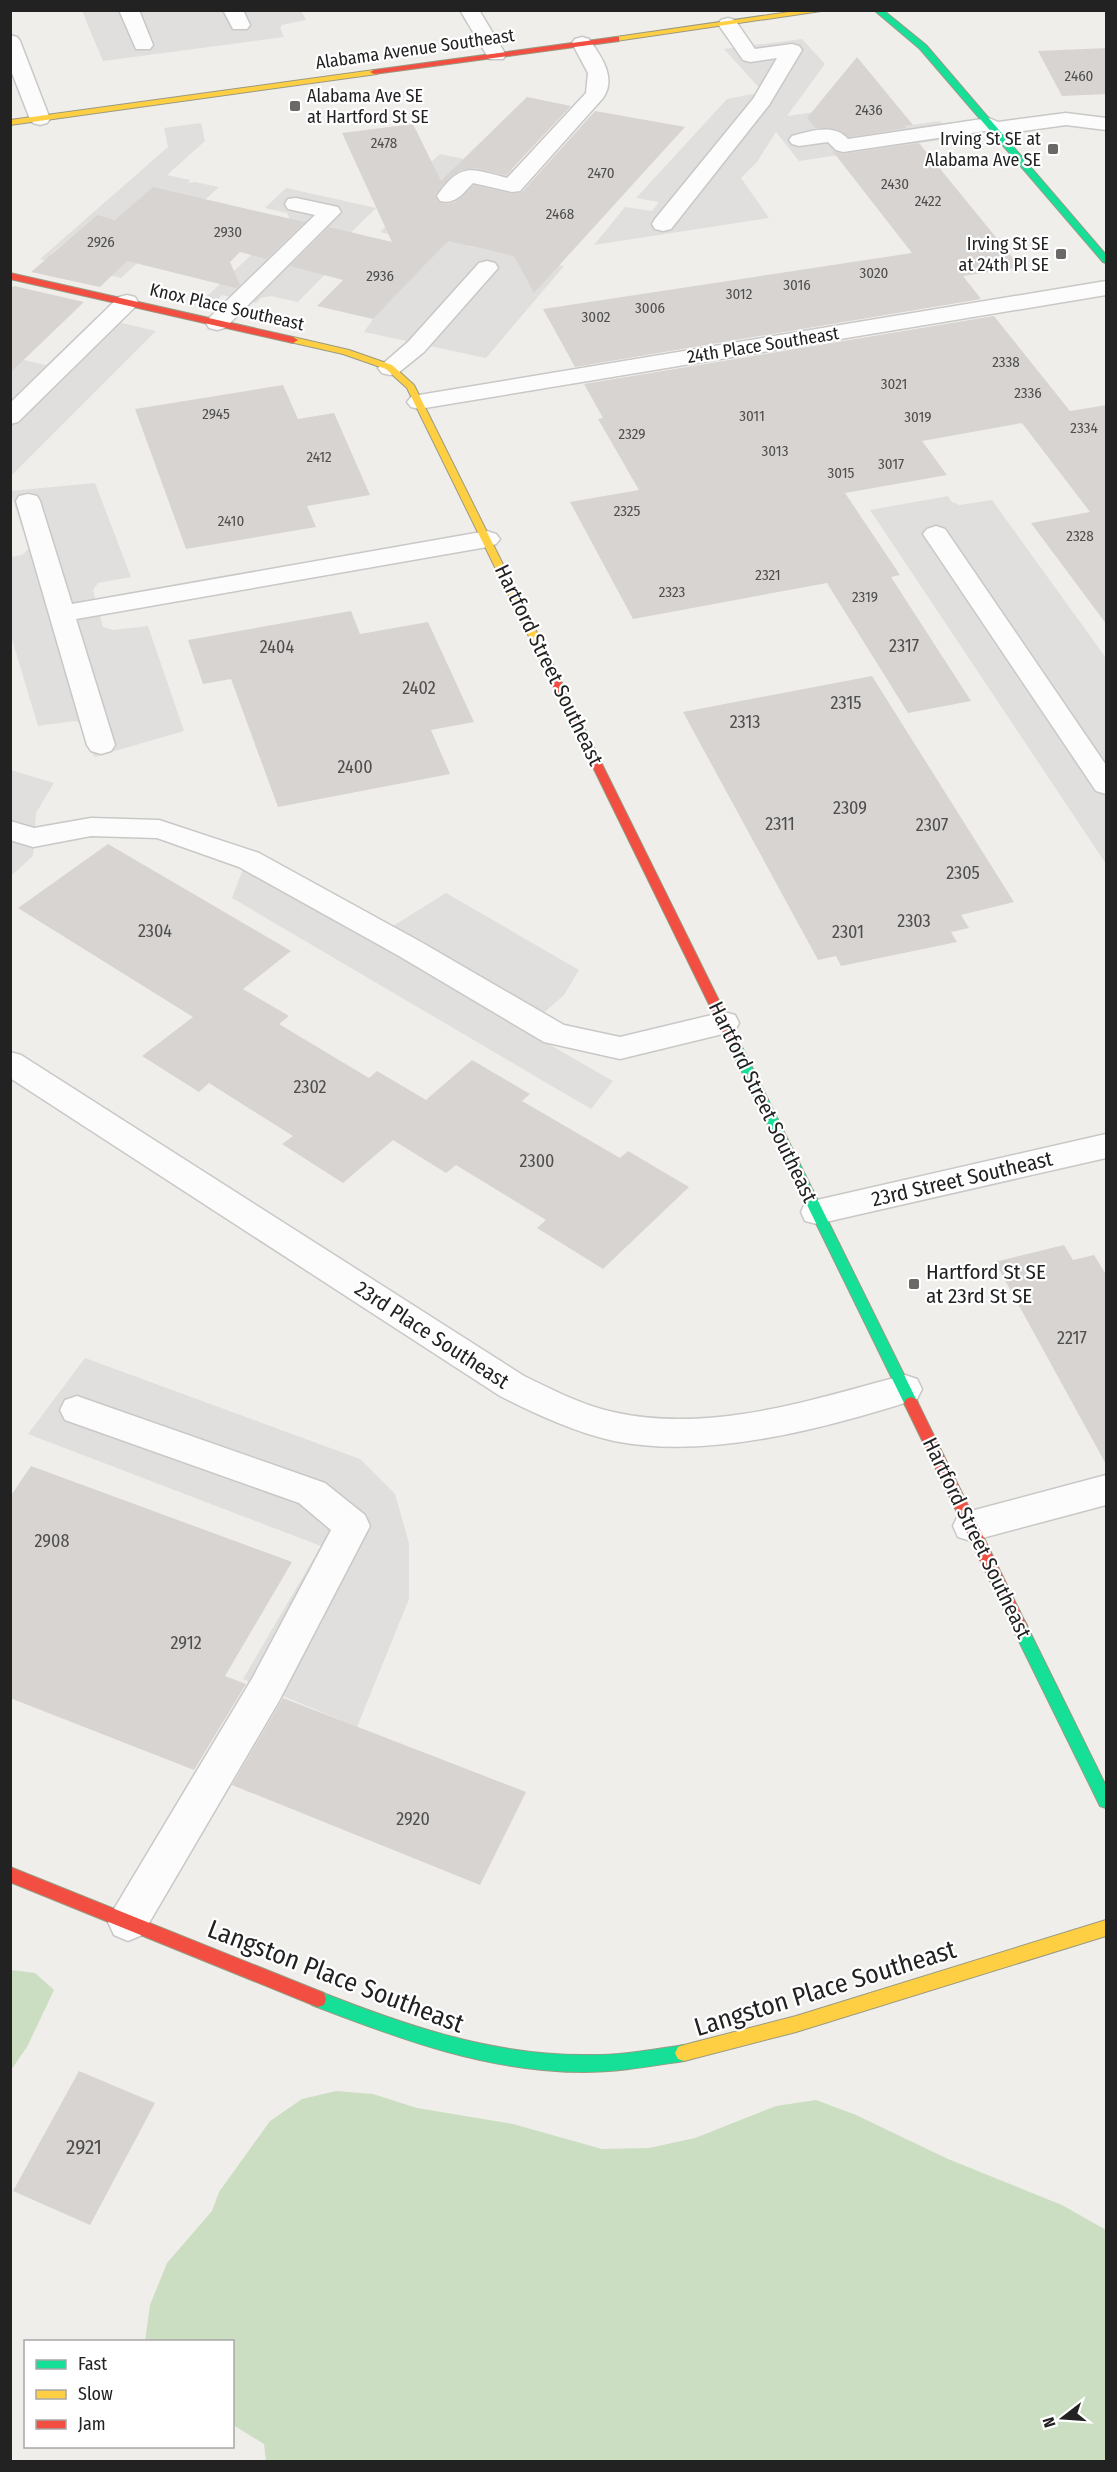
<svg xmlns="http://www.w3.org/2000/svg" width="1117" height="2472" viewBox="0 0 1117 2472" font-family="'Fira Sans Condensed',sans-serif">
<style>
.forest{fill:#cbdec1}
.parking{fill:#e0dfde;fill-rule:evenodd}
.building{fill:#d7d4d2}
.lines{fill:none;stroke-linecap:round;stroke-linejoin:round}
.lane-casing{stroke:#c9c8c7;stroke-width:3}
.street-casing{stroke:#c9c8c7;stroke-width:3}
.fast-casing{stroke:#999a82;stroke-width:2}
.slow-casing{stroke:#999a82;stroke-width:2}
.jam-casing{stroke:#999a82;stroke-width:2}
.lane{fill:#fdfcfc;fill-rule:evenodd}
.street{fill:#fdfcfc;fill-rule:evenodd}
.fast{fill:#16e098;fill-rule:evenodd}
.slow{fill:#ffcf43;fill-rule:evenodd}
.jam{fill:#f24e42;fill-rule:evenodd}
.poi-dot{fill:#6a6968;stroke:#fff;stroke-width:2}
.labels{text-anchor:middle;stroke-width:4.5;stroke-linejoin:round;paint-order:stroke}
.far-number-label{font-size:15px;fill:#4f4e4e}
.far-street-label{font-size:18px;fill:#222;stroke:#fff}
.far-poi-label{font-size:18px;fill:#222;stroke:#fff;text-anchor:end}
.number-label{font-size:18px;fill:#4f4e4e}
.street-label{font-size:21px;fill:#222;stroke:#fff}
.poi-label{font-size:21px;fill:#222;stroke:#fff;text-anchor:start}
.near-number-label{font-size:21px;fill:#4f4e4e}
.near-street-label{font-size:26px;fill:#222;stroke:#fff}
</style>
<rect width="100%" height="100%" fill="#f0eeeb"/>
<path class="forest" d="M 11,1970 L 35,1973 L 54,1990 L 27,2047 L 11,2070 Z
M 336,2091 L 373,2094 L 417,2108 L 513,2124 L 602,2149 L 649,2148 L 695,2138 L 776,2106 L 816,2100 L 856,2115 L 948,2159 L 1062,2205 L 1106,2230 L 1106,2461 L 266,2461 L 264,2444 L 233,2425 L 232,2342 L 145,2341 L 150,2305 L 167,2263 L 212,2211 L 219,2192 L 270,2121 L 302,2099 Z"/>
<path class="parking" d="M 301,10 L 306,20 L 282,25 L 280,28 L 284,37 L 103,61 L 82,11 Z
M 802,39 L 825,64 L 787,116 L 835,109 L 855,133 L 940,121 L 954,138 L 799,161 L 776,132 L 757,162 L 741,178 L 769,218 L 594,245 L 625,207 L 652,211 L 659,202 L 636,198 L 727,99 L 763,92 L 724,49 Z
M 201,123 L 205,141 L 167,175 L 190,180 L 188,183 L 195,182 L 219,187 L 121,278 L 40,259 L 168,147 L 164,128 ZM 96,216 L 122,221 L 51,255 L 51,254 Z
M 440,154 L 537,174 L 468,246 L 564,266 L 486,358 L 364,332 L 373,319 L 442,247 L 380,232 L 417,196 L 399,191 Z
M 286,188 L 376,208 L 333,250 L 344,255 L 298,302 L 270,296 L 261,298 L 256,303 L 222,295 L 218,300 L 206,297 L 290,219 L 287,213 L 265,208 Z
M 96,317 L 156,331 L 11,476 L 11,357 L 46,365 Z
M 95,483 L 131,577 L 98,583 L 93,590 L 103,627 L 113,630 L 148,626 L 184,731 L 94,757 L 82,723 L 74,721 L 38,726 L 11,636 L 11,557 L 22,555 L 29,549 L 10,491 Z
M 948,496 L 952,502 L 960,505 L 992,500 L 1106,658 L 1106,864 L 870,510 Z
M 11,770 L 54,783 L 36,813 L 33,856 L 11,876 Z
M 243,869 L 372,939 L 446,893 L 579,970 L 564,995 L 524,1030 L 613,1081 L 591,1109 L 232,898 Z
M 85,1358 L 360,1459 L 395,1494 L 409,1543 L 409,1599 L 357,1727 L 243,1679 L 321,1546 L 28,1434 Z"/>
<path class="building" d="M 1107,48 L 1107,94 L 1062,96 L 1038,51 Z
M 857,57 L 913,125 L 905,126 L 906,128 L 849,137 L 836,129 L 815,128 L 807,118 Z
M 527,97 L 571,106 L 506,175 L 476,168 L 460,170 L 452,176 L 435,195 L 438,202 L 446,204 L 456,202 L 474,185 L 512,194 L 522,192 L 595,111 L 685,127 L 534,293 L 514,256 L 448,241 L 373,319 L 317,306 L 343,280 L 290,266 L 329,227 L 392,242 L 342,133 L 413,124 L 441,181 Z
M 919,143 L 1017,263 L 1014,264 L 1017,268 L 963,276 L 981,299 L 575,367 L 543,309 L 912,253 L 827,144 L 834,152 L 843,154 Z
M 153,187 L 278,216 L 305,222 L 266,259 L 240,252 L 230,262 L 240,285 L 236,288 L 127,261 L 100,287 L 31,272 L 97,215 L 115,220 Z
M 14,286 L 84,302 L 10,373 L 10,289 Z
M 994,316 L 1070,411 L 1107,405 L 1107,625 L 1031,523 L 1090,512 L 1022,423 L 922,441 L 947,475 L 845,493 L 900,575 L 891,577 L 971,701 L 908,713 L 827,583 L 633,619 L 570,502 L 639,490 L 598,419 L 603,418 L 584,384 Z
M 283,385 L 298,419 L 334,413 L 370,495 L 307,506 L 316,527 L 186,549 L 135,409 Z
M 351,611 L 360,634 L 428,622 L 474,722 L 431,730 L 450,774 L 278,807 L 231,679 L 203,684 L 188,640 Z
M 872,676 L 1014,902 L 961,915 L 969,928 L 951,932 L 957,942 L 841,966 L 836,956 L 818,960 L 683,712 Z
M 108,844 L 291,951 L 243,989 L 289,1016 L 279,1024 L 369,1078 L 377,1071 L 426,1100 L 472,1060 L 530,1094 L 522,1101 L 620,1158 L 628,1151 L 689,1187 L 603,1269 L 537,1228 L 546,1220 L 456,1165 L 446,1173 L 393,1140 L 343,1183 L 282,1144 L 293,1136 L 209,1083 L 199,1092 L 142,1056 L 193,1017 L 18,908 Z
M 1064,1245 L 1073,1260 L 1094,1255 L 1107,1276 L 1107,1466 L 995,1262 Z
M 31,1466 L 292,1562 L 225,1676 L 246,1684 L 194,1770 L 10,1698 L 10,1497 Z
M 283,1698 L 526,1792 L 480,1885 L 232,1785 Z
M 79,2071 L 155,2103 L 90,2225 L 13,2191 Z"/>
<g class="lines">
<defs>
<path id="lane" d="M 119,10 L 139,10 L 153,45 L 150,49 L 136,49 Z
M 223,10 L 243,10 L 250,25 L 247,29 L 233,29 Z
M 460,10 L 479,10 L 506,55 L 503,59 L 489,59 Z
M 728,18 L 735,20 L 755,49 L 792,44 L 799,46 L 802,50 L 769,105 L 671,229 L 663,231 L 655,229 L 652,224 L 655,219 L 753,99 L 777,58 L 750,62 L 743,60 L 718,24 L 721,20 Z
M 582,37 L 589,39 C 601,56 617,78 603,98 L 520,191 L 512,192 L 473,183 C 463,193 456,205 440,201 L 437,196 C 461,161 472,169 507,178 L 586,93 L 588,73 L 572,43 L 575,39 Z
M 1066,113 L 1106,118 L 1106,130 L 1066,125 L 994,135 L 985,131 L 843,152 L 836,150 L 828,142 L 799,146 L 792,144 L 789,140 L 792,136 C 811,131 834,123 848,139 L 989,118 L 998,122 Z
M 296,198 L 338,207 L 341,212 L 225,328 L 217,330 L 209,328 L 206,323 L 209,318 L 315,215 L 288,209 L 285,204 L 288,199 Z
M 487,261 L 495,263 L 498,268 L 424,352 L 398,373 L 390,375 L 382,373 L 378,368 L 408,342 L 479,263 Z
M 127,295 L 135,297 L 138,302 L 135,307 L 18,422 L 10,424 L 10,403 L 119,297 Z
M 28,494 L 37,496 L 40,501 L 72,604 L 487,531 L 496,534 L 500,539 L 496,544 L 487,547 L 76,619 L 115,745 L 111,751 L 101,754 L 91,751 L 87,745 L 16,501 L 19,496 Z
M 936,526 L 945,529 L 1106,765 L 1106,794 L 1096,791 L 923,534 L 927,529 Z
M 91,818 L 159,820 L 259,853 L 421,942 L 564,1025 L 620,1037 L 724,1012 L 735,1015 L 739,1023 L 735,1031 L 620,1059 L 544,1042 L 399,956 L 239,867 L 157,838 L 91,836 L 33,847 L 10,840 L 10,821 L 34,828 Z
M 77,1396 L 325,1483 L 365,1515 L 370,1526 L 279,1701 L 142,1935 L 128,1941 L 114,1935 L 108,1922 L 114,1909 L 253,1677 L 331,1530 L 299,1503 L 65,1420 L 60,1410 L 65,1400 Z
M 1106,1475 L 1106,1505 L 971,1541 L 958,1537 L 953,1526 L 958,1515 L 971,1511 Z"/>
<path id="street" d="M 10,35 L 17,37 L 20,41 L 50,119 L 47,123 L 40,125 L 33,123 L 30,119 L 10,68 Z
M 1106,281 L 1106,295 L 419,409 L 411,407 L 407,402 L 411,397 L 419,395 Z
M 10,1052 L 21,1055 L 524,1376 C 553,1390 582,1405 613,1412 C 711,1434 811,1400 905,1375 L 917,1379 L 922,1389 L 917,1399 C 827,1428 708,1460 614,1441 C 574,1432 536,1414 500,1396 L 10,1078 Z
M 1106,1134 L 1106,1158 L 817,1224 L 805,1221 L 801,1212 L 805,1203 L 817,1200 Z"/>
<path id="fast" d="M 874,10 L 883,10 L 926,45 L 1106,255 L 1106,263 L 1103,262 L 920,49 Z
M 730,1031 L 736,1035 L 918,1403 L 916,1407 L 906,1407 L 904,1403 L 724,1035 Z
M 1019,1618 L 1024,1620 L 1106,1786 L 1106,1808 L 1100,1806 L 1011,1625 L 1014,1620 Z
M 318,1991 C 404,2025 490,2055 584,2055 C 617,2056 651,2050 684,2045 L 690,2047 L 693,2053 L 690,2059 L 684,2061 C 651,2066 618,2072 584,2072 C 488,2072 400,2039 312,2005 L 310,1999 L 312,1993 Z"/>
<path id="slow" d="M 803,10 L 828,10 L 616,41 L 612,39 L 616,37 Z
M 374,70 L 377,70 L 377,74 L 10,125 L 10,120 Z
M 293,337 L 349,350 L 392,365 L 414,385 L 552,663 L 551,665 L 543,665 L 542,663 L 407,388 L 386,369 L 343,354 L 290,342 L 288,340 Z
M 1106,1920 L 1106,1936 L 796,2032 L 684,2061 L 678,2059 L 675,2053 L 678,2047 L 684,2045 L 796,2016 Z"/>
<path id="jam" d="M 616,37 L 619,37 L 619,41 L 374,74 L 370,72 L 374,70 Z
M 10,273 L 293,337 L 298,340 L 293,343 L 10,279 Z
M 547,660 L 552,663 L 736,1035 L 734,1038 L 730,1039 L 724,1035 L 542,663 Z
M 911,1397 L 916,1399 L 918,1403 L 1024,1620 L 1027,1625 L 1024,1630 L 1019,1632 L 1014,1630 L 904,1403 L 906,1399 Z
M 10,1867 L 324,1993 L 326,1999 L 324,2005 L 318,2007 L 10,1882 Z"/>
</defs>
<use href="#lane" class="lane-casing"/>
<use href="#street" class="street-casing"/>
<use href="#fast" class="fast-casing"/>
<use href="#slow" class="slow-casing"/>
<use href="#jam" class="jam-casing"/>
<use href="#lane" class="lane"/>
<use href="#street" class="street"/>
<use href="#fast" class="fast"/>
<use href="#slow" class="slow"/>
<use href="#jam" class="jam"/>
</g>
<g class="poi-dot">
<rect x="289" y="100" width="12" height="12" rx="3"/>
<rect x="1047" y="143" width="12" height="12" rx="3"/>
<rect x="1055" y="248" width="12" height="12" rx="3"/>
<rect x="908" y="1278" width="12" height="12" rx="3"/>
</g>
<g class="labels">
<g class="far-number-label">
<text x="1079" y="81">2460</text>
<text x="869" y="115">2436</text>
<text x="384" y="148">2478</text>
<text x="601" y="178">2470</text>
<text x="895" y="189">2430</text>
<text x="928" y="206">2422</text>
<text x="560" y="219">2468</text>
<text x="228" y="237">2930</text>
<text x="101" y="247">2926</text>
<text x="874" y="278">3020</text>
<text x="380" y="281">2936</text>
<text x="797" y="290">3016</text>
<text x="739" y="299">3012</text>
<text x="650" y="313">3006</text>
<text x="596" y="322">3002</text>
<text x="1006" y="367">2338</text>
<text x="894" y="389">3021</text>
<text x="1028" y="398">2336</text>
<text x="216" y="419">2945</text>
<text x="752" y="421">3011</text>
<text x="918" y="422">3019</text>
<text x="1084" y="433">2334</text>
<text x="632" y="439">2329</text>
<text x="775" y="456">3013</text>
<text x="319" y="462">2412</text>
<text x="891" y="469">3017</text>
<text x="841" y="478">3015</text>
<text x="627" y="516">2325</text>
<text x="231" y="526">2410</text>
<text x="1080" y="541">2328</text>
<text x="768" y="580">2321</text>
<text x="672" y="597">2323</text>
<text x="865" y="602">2319</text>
</g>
<g class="far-street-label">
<text transform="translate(415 49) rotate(-8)" y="6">Alabama Avenue Southeast</text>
<text transform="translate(227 307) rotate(13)" y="6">Knox Place Southeast</text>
<text transform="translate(763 345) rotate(-9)" y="6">24th Place Southeast</text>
</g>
<g class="far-poi-label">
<text x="307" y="102" text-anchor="start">Alabama Ave SE<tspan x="307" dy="21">at Hartford St SE</tspan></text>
<text x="1041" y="145">Irving St SE at<tspan x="1041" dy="21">Alabama Ave SE</tspan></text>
<text x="1049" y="250">Irving St SE<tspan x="1049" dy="21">at 24th Pl SE</tspan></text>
</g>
<g class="number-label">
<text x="904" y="652">2317</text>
<text x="277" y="653">2404</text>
<text x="419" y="694">2402</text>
<text x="846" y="709">2315</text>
<text x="745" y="728">2313</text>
<text x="355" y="773">2400</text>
<text x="850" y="814">2309</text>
<text x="780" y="830">2311</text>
<text x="932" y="831">2307</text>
<text x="963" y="879">2305</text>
<text x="914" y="927">2303</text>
<text x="155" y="937">2304</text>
<text x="848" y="938">2301</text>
<text x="310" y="1093">2302</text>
<text x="537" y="1167">2300</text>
<text x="1072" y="1344">2217</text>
<text x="52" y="1547">2908</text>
<text x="186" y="1649">2912</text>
<text x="413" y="1825">2920</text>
</g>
<g class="street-label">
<text transform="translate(549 665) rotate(64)" y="7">Hartford Street Southeast</text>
<text transform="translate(763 1102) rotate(64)" y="7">Hartford Street Southeast</text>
<text transform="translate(962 1179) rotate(-13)" y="7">23rd Street Southeast</text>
<text transform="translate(432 1335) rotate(33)" y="7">23rd Place Southeast</text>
<text transform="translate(977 1538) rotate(64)" y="7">Hartford Street Southeast</text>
</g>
<g class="poi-label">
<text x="926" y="1279">Hartford St SE<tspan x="926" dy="24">at 23rd St SE</tspan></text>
</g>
<g class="near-number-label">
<text x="84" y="2154">2921</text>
</g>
<g class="near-street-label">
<text transform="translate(336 1976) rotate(21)" y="9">Langston Place Southeast</text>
<text transform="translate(825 1988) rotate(-17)" y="9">Langston Place Southeast</text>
</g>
</g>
<rect width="1117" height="2472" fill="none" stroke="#222222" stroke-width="24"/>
<rect x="24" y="2340" width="210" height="108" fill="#ffffff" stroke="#a7a7a7" stroke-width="1.5"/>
<rect x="36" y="2360" width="30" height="9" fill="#16e098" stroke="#a7a7a7" stroke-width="1.5"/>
<text x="78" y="2370" font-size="18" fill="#222222">Fast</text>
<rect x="36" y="2390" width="30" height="9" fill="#ffcf43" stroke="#a7a7a7" stroke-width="1.5"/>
<text x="78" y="2400" font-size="18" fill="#222222">Slow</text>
<rect x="36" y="2420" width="30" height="9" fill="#f24e42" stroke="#a7a7a7" stroke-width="1.5"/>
<text x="78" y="2430" font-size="18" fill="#222222">Jam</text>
<g transform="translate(1063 2418) rotate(253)" stroke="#ffffff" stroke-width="4.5" paint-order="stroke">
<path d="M0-4.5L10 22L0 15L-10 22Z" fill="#222222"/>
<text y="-9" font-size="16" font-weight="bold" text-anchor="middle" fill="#222222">N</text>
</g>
</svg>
